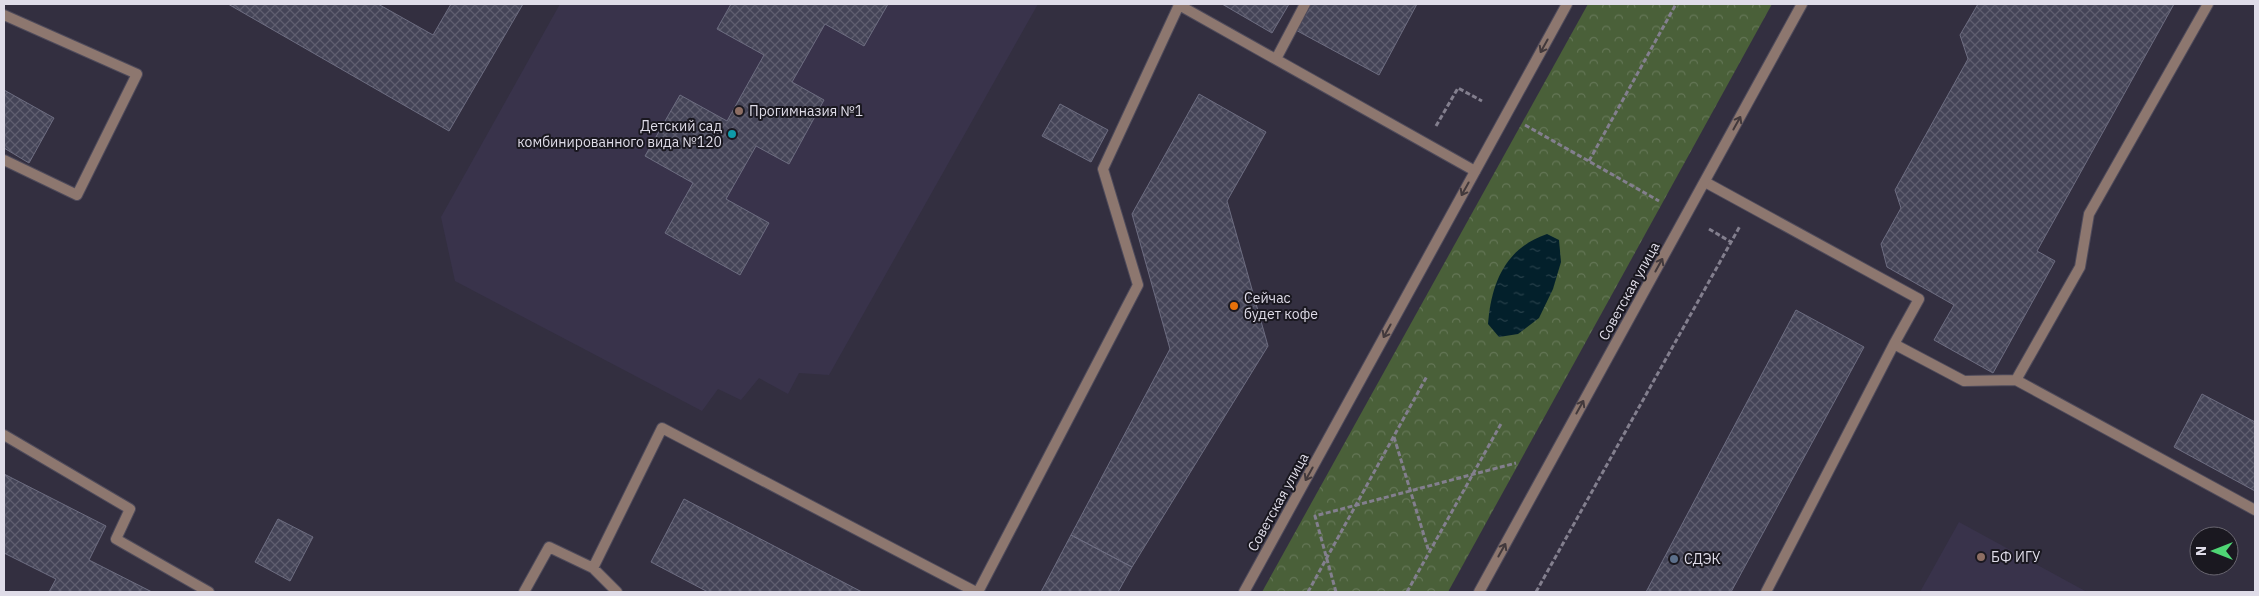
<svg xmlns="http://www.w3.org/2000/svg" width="2259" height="596" viewBox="0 0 2259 596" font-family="'IBM Plex Sans',sans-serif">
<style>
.built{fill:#39334b}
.forest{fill:url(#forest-crowns)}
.water{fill:url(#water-ripples)}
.building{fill:url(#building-cross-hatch);stroke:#6d6d81}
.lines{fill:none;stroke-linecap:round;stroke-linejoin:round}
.service-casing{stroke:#4f4b5b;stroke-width:12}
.tertiary-casing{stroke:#4f4b5b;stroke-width:12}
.path{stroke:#837f8e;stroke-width:3;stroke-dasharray:5 2.5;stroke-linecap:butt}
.service{stroke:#8d776f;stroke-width:10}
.tertiary{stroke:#8d776f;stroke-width:10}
.oneway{stroke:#42393c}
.education-dot{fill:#8d6e63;stroke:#1a1820;stroke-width:2}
.culture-dot{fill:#0f9aa8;stroke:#1a1820;stroke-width:2}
.food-dot{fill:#e8710a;stroke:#1a1820;stroke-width:2}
.service-dot{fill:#5c6f8a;stroke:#1a1820;stroke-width:2}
.labels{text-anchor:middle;stroke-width:4;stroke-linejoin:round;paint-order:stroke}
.poi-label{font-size:14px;fill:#dfdce8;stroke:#1a1820;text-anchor:start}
.street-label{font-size:14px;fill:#dfdce8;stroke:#1a1820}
</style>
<defs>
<pattern id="forest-crowns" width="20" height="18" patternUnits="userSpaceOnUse" patternTransform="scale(1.25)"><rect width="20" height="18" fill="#4a6039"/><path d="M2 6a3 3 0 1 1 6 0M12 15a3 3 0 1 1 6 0" fill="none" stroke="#647656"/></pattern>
<pattern id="water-ripples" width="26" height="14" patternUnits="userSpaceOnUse" patternTransform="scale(1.25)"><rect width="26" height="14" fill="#03202b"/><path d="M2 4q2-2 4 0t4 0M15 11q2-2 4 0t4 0" fill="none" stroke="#27404a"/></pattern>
<pattern id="building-cross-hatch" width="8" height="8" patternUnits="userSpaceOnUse" patternTransform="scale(1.25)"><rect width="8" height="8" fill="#444457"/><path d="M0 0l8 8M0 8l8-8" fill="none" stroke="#5f5e6f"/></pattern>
</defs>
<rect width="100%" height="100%" fill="#332f40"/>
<path class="built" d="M 560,4 L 1038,4 L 829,375 L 799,373 L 788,394 L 759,378 L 741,400 L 718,389 L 702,411 L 455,281 L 441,217 Z
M 1959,522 L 2087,592 L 1920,592 Z"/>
<path class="forest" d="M 1588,4 L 1772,4 L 1448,592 L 1262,592 Z"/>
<path class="water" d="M 1547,234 L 1559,240 L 1561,262 L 1553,289 L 1539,318 L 1518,334 L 1499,337 L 1488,324 C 1491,284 1505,248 1547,234 Z"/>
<path class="building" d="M 228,4 L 378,4 L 433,35 L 451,4 L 523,4 L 449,131 Z
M 731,4 L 888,4 L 864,46 L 825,24 L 792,82 L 824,100 L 789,164 L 756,146 L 726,199 L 769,223 L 740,275 L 665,233 L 693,183 L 645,156 L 680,95 L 727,121 L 764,55 L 717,29 Z
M 1222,4 L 1289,4 L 1272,33 Z
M 1305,4 L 1417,4 L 1379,75 L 1292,28 Z
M 1978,4 L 2174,4 L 2037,251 L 2055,261 L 1993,373 L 1934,340 L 1954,305 L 1887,267 L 1881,244 L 1901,208 L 1895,190 L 1968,59 L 1960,35 Z
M 4,90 L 54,118 L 29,163 L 4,148 Z
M 1199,94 L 1266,132 L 1227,201 L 1268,346 L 1132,567 L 1071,535 L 1170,349 L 1132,214 Z
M 1060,104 L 1108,130 L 1091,162 L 1042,136 Z
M 1796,310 L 1864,347 L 1731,592 L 1646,592 Z
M 2202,394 L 2255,422 L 2255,491 L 2174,447 Z
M 4,474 L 106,526 L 89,560 L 152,592 L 49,592 L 56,579 L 4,553 Z
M 684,499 L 862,592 L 708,592 L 651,562 Z
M 278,519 L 313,537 L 290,581 L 255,562 Z
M 1071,535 L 1132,567 L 1118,592 L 1041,592 Z"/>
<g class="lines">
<defs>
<path id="service" d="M 4,15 L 137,74 L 77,195 L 4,160
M 1276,59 L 1305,4
M 1705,182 L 1919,299 L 1894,344 L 1964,381 L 2016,380 L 2255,510
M 2016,380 L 2080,267 L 2089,214 L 2208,4
M 4,435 L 130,509 L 116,539 L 209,592
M 524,592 L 549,547 L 593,568
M 617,592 L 593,568 L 662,428 L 976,592
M 978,592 L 1138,285 L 1103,169 L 1179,5 L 1475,171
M 1766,592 L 1894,344"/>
<path id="tertiary" d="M 1244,592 L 1567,4
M 1479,592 L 1802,4"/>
</defs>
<use href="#service" class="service-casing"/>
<use href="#tertiary" class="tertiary-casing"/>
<path class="path" d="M 1525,125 L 1659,201
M 1436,126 L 1458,88 L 1482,101
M 1589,161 L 1676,4
M 1709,229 L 1731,242
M 1394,437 L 1429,552
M 1308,592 L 1427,376
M 1336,592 L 1315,516 L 1516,463
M 1407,592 L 1502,422
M 1536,592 L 1740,226"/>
<use href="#service" class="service"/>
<use href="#tertiary" class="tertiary"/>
</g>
<defs><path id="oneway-shaft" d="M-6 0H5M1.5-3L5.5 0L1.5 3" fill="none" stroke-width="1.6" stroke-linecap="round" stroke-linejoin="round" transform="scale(1.25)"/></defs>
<g class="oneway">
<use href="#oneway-shaft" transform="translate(1544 46) rotate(119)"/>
<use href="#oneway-shaft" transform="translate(1737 123) rotate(-61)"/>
<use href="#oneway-shaft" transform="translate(1465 189) rotate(119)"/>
<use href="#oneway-shaft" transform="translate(1659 265) rotate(-61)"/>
<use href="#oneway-shaft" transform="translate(1387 331) rotate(119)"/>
<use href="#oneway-shaft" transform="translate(1580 407) rotate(-61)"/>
<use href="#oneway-shaft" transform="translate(1309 474) rotate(119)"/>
<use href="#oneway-shaft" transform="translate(1502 550) rotate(-61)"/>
</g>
<g class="education-dot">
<circle cx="739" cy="111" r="5"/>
<circle cx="1981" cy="557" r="5"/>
</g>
<circle class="culture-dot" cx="732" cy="134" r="5"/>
<circle class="food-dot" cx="1234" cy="306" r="5"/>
<circle class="service-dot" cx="1674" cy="559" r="5"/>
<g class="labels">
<g class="poi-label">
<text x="749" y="116">Прогимназия №1</text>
<text x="722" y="131" text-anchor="end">Детский сад<tspan x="722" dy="16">комбинированного вида №120</tspan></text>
<text x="1244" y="303">Сейчас<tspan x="1244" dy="16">будет кофе</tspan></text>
<text x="1991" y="562">БФ ИГУ</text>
<text x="1684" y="564">СДЭК</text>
</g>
<g class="street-label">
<text transform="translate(1629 291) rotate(-61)" y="5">Советская улица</text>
<text transform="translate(1278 502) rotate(-61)" y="5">Советская улица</text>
</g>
</g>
<rect width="2259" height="596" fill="none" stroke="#dfdce8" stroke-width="10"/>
<g transform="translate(2214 551) rotate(270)"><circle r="24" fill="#1a1820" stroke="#696670"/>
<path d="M0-4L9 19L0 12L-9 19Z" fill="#4fd675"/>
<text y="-8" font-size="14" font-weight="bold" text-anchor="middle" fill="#dfdce8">N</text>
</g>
</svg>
